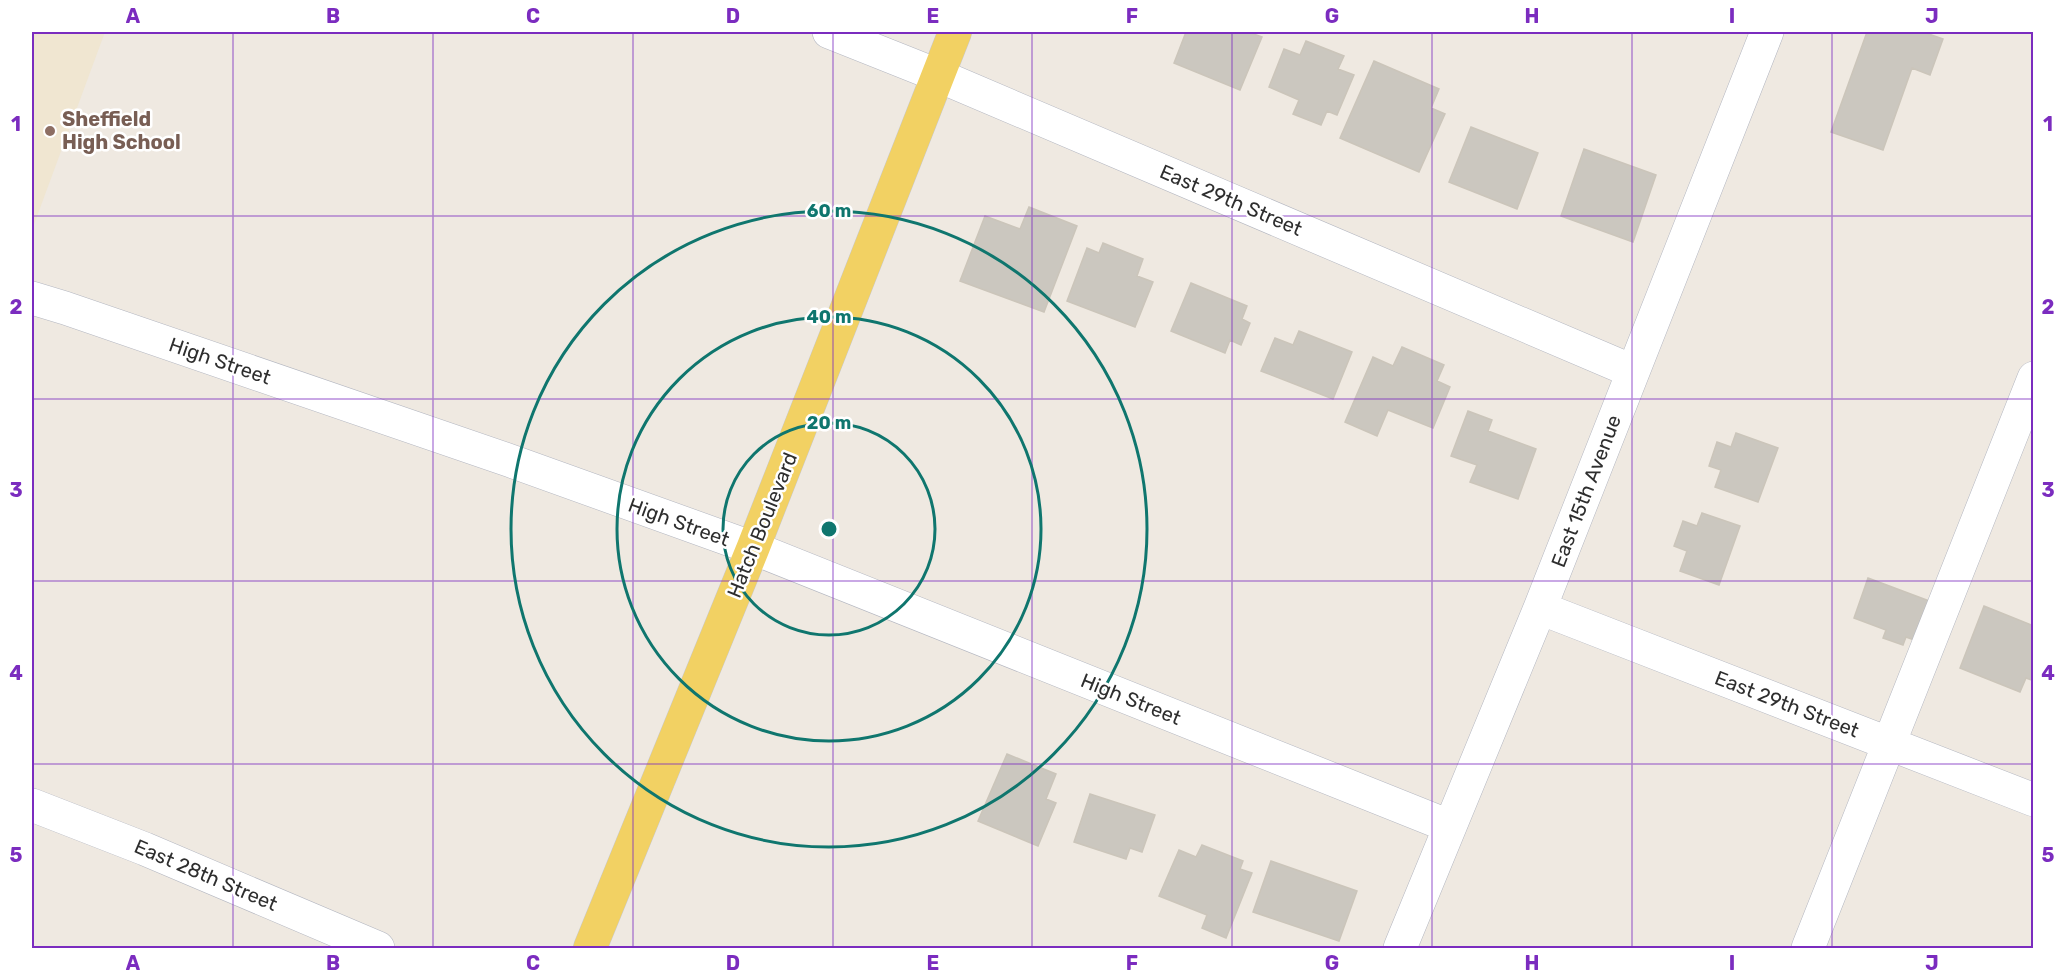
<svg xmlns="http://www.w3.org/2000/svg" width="2065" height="980" viewBox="0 0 2065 980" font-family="Rubik,sans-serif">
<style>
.education{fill:#f0e6d1}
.building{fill:#cbc7bf;stroke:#cbc5ba;stroke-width:1.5}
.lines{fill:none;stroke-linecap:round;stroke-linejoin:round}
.minor-casing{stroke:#b4b7c1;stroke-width:34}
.major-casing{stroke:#c9c9c9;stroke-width:34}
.minor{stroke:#fff;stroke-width:33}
.major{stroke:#f2d163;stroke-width:33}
.grid{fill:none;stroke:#7b2cbf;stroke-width:1.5;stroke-opacity:0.55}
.ring{fill:none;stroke:#0f766e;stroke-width:3}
.education-dot{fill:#8d6e63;stroke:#fff;stroke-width:2}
.labels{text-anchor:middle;stroke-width:5;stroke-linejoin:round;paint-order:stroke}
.education-label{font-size:20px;font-weight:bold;fill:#785e54;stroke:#fff;text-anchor:start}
.street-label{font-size:20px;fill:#2e2e2e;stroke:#fff}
.centre{fill:#0f766e;stroke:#fff;stroke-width:3}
.ring-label{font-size:18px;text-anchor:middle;font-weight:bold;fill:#0f766e;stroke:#fff;stroke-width:5;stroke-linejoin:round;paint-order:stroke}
.neatline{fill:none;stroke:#7b2cbf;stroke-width:2}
.grid-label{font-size:20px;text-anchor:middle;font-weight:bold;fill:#7b2cbf}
</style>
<rect width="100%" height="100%" fill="#efe9e1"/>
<path class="education" d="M 32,32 L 105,32 L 32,230 Z"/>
<path class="building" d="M 1186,32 L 1248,32 L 1262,37 L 1240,90 L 1174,63 Z
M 1867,32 L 1923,32 L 1943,39 L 1930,75 L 1912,68 L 1883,150 L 1831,132 Z
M 1306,41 L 1344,56 L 1338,69 L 1354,75 L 1337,115 L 1327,111 L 1321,125 L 1293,114 L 1299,100 L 1269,87 L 1284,49 L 1300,55 Z
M 1374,61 L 1439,89 L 1431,108 L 1445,114 L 1419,172 L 1340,138 Z
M 1471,127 L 1538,153 L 1517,209 L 1449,182 Z
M 1584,149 L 1656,175 L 1633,242 L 1561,216 Z
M 1029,207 L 1077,226 L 1044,312 L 960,281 L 985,216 L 1020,229 Z
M 1103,243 L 1143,259 L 1137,276 L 1153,282 L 1135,327 L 1067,301 L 1087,248 L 1099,253 Z
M 1191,283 L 1247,306 L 1242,319 L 1250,323 L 1241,345 L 1230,340 L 1225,353 L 1171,331 Z
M 1299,331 L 1352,352 L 1333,399 L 1261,371 L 1275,338 L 1293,345 Z
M 1402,347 L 1444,365 L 1437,381 L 1450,387 L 1433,428 L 1388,410 L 1377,436 L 1345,422 L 1373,357 L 1393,366 Z
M 1468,411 L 1492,420 L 1488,431 L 1536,449 L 1518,499 L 1470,482 L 1477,465 L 1451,456 Z
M 1736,433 L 1778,448 L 1758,502 L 1715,487 L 1721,470 L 1709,466 L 1717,442 L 1731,447 Z
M 1702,513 L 1740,526 L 1719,585 L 1680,571 L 1687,551 L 1674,546 L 1683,521 L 1697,526 Z
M 1868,578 L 1932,602 L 1917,641 L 1906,637 L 1903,645 L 1883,638 L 1886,630 L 1854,618 Z
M 1984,606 L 2034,626 L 2034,681 L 2026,678 L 2020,692 L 1960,668 Z
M 1007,754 L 1056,774 L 1046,799 L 1056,803 L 1038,846 L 978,821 Z
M 1090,794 L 1155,815 L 1142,852 L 1130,848 L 1126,859 L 1074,842 Z
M 1202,845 L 1243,861 L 1240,869 L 1252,873 L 1226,938 L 1202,928 L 1207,915 L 1159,896 L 1179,850 L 1196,857 Z
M 1271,861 L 1357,891 L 1339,941 L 1253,912 Z"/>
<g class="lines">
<defs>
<path id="minor" d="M 829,32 L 937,75 L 1632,371
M 32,298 L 65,308 L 511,461 L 753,548 L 1449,826
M 1540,608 L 2034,800
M 32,805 L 145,849 L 378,948
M 1400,948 L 1540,608 L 1767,32
M 1808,948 L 2034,378"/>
<path id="major" d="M 590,948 L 753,548 L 955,32"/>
</defs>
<use href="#minor" class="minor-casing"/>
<use href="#major" class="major-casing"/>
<use href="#minor" class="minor"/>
<use href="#major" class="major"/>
</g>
<path class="grid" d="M 233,32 L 233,948M 433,32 L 433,948M 633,32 L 633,948M 833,32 L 833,948M 1032,32 L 1032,948M 1232,32 L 1232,948M 1432,32 L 1432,948M 1632,32 L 1632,948M 1832,32 L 1832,948M 32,216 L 2034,216M 32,399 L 2034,399M 32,581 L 2034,581M 32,764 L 2034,764"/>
<g class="ring">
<circle cx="829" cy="529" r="106"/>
<circle cx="829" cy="529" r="212"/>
<circle cx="829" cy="529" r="318"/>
</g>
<circle class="education-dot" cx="50" cy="131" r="6"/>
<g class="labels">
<g class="education-label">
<text x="62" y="126">Sheffield<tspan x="62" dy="23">High School</tspan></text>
</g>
<g class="street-label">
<text transform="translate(1231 200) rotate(23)" y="7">East 29th Street</text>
<text transform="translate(220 361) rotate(19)" y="7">High Street</text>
<text transform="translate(1586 491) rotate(-69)" y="7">East 15th Avenue</text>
<text transform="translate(679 522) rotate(20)" y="7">High Street</text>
<text transform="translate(762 525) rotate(-68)" y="7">Hatch Boulevard</text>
<text transform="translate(1131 699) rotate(22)" y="7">High Street</text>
<text transform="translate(1787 704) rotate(21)" y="7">East 29th Street</text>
<text transform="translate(206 875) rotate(23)" y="7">East 28th Street</text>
</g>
</g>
<circle cx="829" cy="529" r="9" class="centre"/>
<g class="ring-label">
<text x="829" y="217">60 m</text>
<text x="829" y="323">40 m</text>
<text x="829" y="429">20 m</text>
</g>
<rect width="2065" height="980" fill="none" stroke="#ffffff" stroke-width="66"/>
<rect x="33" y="33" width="1999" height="914" class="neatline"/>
<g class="grid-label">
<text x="133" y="23">A</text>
<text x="333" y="23">B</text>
<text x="533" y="23">C</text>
<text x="733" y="23">D</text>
<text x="933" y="23">E</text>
<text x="1132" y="23">F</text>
<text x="1332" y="23">G</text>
<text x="1532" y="23">H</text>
<text x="1732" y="23">I</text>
<text x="1932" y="23">J</text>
<text x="16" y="131">1</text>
<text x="2048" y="131">1</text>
<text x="16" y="314">2</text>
<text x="2048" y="314">2</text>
<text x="16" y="497">3</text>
<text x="2048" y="497">3</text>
<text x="16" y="680">4</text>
<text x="2048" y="680">4</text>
<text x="16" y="862">5</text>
<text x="2048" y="862">5</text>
<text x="133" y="970">A</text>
<text x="333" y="970">B</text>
<text x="533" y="970">C</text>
<text x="733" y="970">D</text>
<text x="933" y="970">E</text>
<text x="1132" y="970">F</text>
<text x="1332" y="970">G</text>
<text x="1532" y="970">H</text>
<text x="1732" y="970">I</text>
<text x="1932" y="970">J</text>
</g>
</svg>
